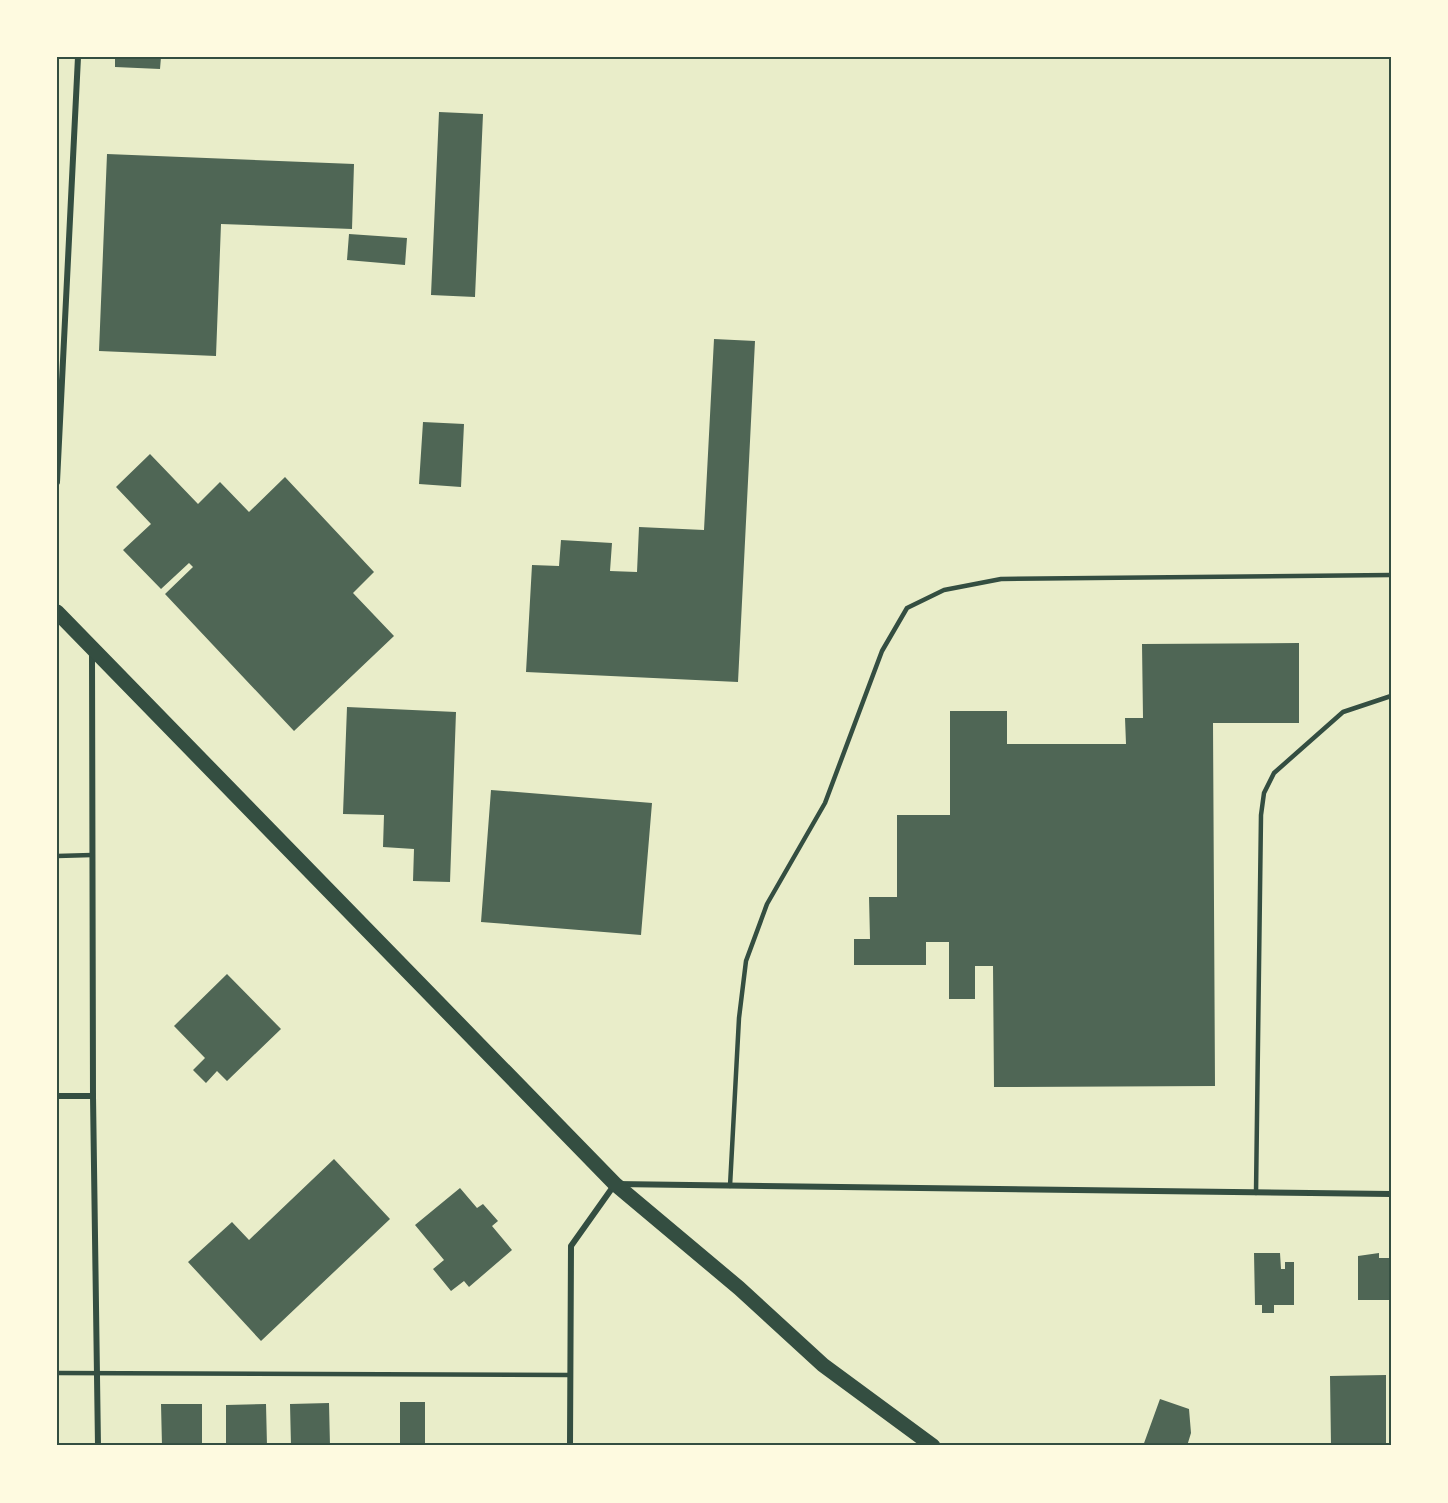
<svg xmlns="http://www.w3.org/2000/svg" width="1448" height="1503" viewBox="0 0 1448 1503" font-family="'DejaVu Sans',sans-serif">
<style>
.building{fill:#4f6655}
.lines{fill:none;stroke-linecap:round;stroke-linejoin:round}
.service{stroke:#344e41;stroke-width:4.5}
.minor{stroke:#344e41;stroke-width:6}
.primary{stroke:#344e41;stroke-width:15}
.neatline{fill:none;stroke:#344e41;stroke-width:2}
</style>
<rect width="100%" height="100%" fill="#e9edc9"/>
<path class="building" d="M 115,57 L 161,57 L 160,69 L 115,67 Z
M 439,112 L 483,114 L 475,297 L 431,295 Z
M 107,154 L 354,164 L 352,229 L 221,224 L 216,356 L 99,351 Z
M 349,234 L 407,238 L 405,265 L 347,260 Z
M 714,339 L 755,341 L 738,682 L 526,672 L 532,565 L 559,566 L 561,540 L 612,543 L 610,571 L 637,572 L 639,527 L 704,530 Z
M 423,422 L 464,424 L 461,487 L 419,484 Z
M 150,454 L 198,504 L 220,482 L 249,512 L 285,477 L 374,572 L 353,593 L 394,636 L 294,731 L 165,594 L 193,567 L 189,563 L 161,589 L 123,550 L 151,524 L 116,487 Z
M 1299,643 L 1299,723 L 1213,723 L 1215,1086 L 994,1087 L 993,966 L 975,966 L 975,999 L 949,999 L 949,942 L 926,942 L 926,965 L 854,965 L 854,939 L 870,939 L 869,897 L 897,897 L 897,815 L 950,815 L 950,711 L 1007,711 L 1007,744 L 1126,744 L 1125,718 L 1143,718 L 1142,644 Z
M 347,707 L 456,712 L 450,882 L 413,881 L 414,849 L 383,847 L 384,815 L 343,814 Z
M 491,790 L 652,803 L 641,935 L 481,922 Z
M 227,974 L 281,1029 L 227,1081 L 217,1071 L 206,1083 L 193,1070 L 205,1058 L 174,1026 Z
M 334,1159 L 390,1219 L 261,1341 L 188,1262 L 232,1222 L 249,1240 Z
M 460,1188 L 477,1208 L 483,1204 L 498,1221 L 492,1226 L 512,1250 L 469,1287 L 464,1281 L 451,1291 L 433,1269 L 444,1260 L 415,1225 Z
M 1254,1253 L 1280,1253 L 1281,1269 L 1285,1269 L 1285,1262 L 1294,1262 L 1294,1305 L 1274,1305 L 1274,1313 L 1262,1313 L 1262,1305 L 1255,1305 Z
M 1379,1253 L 1379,1258 L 1391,1258 L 1391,1300 L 1358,1300 L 1358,1256 Z
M 1386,1375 L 1386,1446 L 1331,1446 L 1330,1376 Z
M 1160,1399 L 1189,1409 L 1191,1433 L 1187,1446 L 1143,1446 Z
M 400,1402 L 425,1402 L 425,1446 L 400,1446 Z
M 329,1403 L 330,1446 L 291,1446 L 290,1404 Z
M 161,1404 L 202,1404 L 202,1446 L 162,1446 Z
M 266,1404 L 267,1446 L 226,1446 L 226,1405 Z"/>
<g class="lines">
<path class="service" d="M 57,856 L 92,855
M 730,1186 L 739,1018 L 746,961 L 767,904 L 825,803 L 882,651 L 907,608 L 944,590 L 1001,579 L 1391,575
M 1256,1193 L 1261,815 L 1264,793 L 1274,773 L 1343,712 L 1391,696
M 57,1373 L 570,1375"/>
<path class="minor" d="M 57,482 L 78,57
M 92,653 L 93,1096 L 98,1446
M 57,1096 L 93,1096
M 570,1446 L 571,1246 L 615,1184 L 1391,1194"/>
<path class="primary" d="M 57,612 L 615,1184 L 739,1288 L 823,1365 L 933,1446"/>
</g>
<rect width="1448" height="1503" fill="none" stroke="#fefae0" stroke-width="117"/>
<rect x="58" y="58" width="1332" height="1386" class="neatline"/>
</svg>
